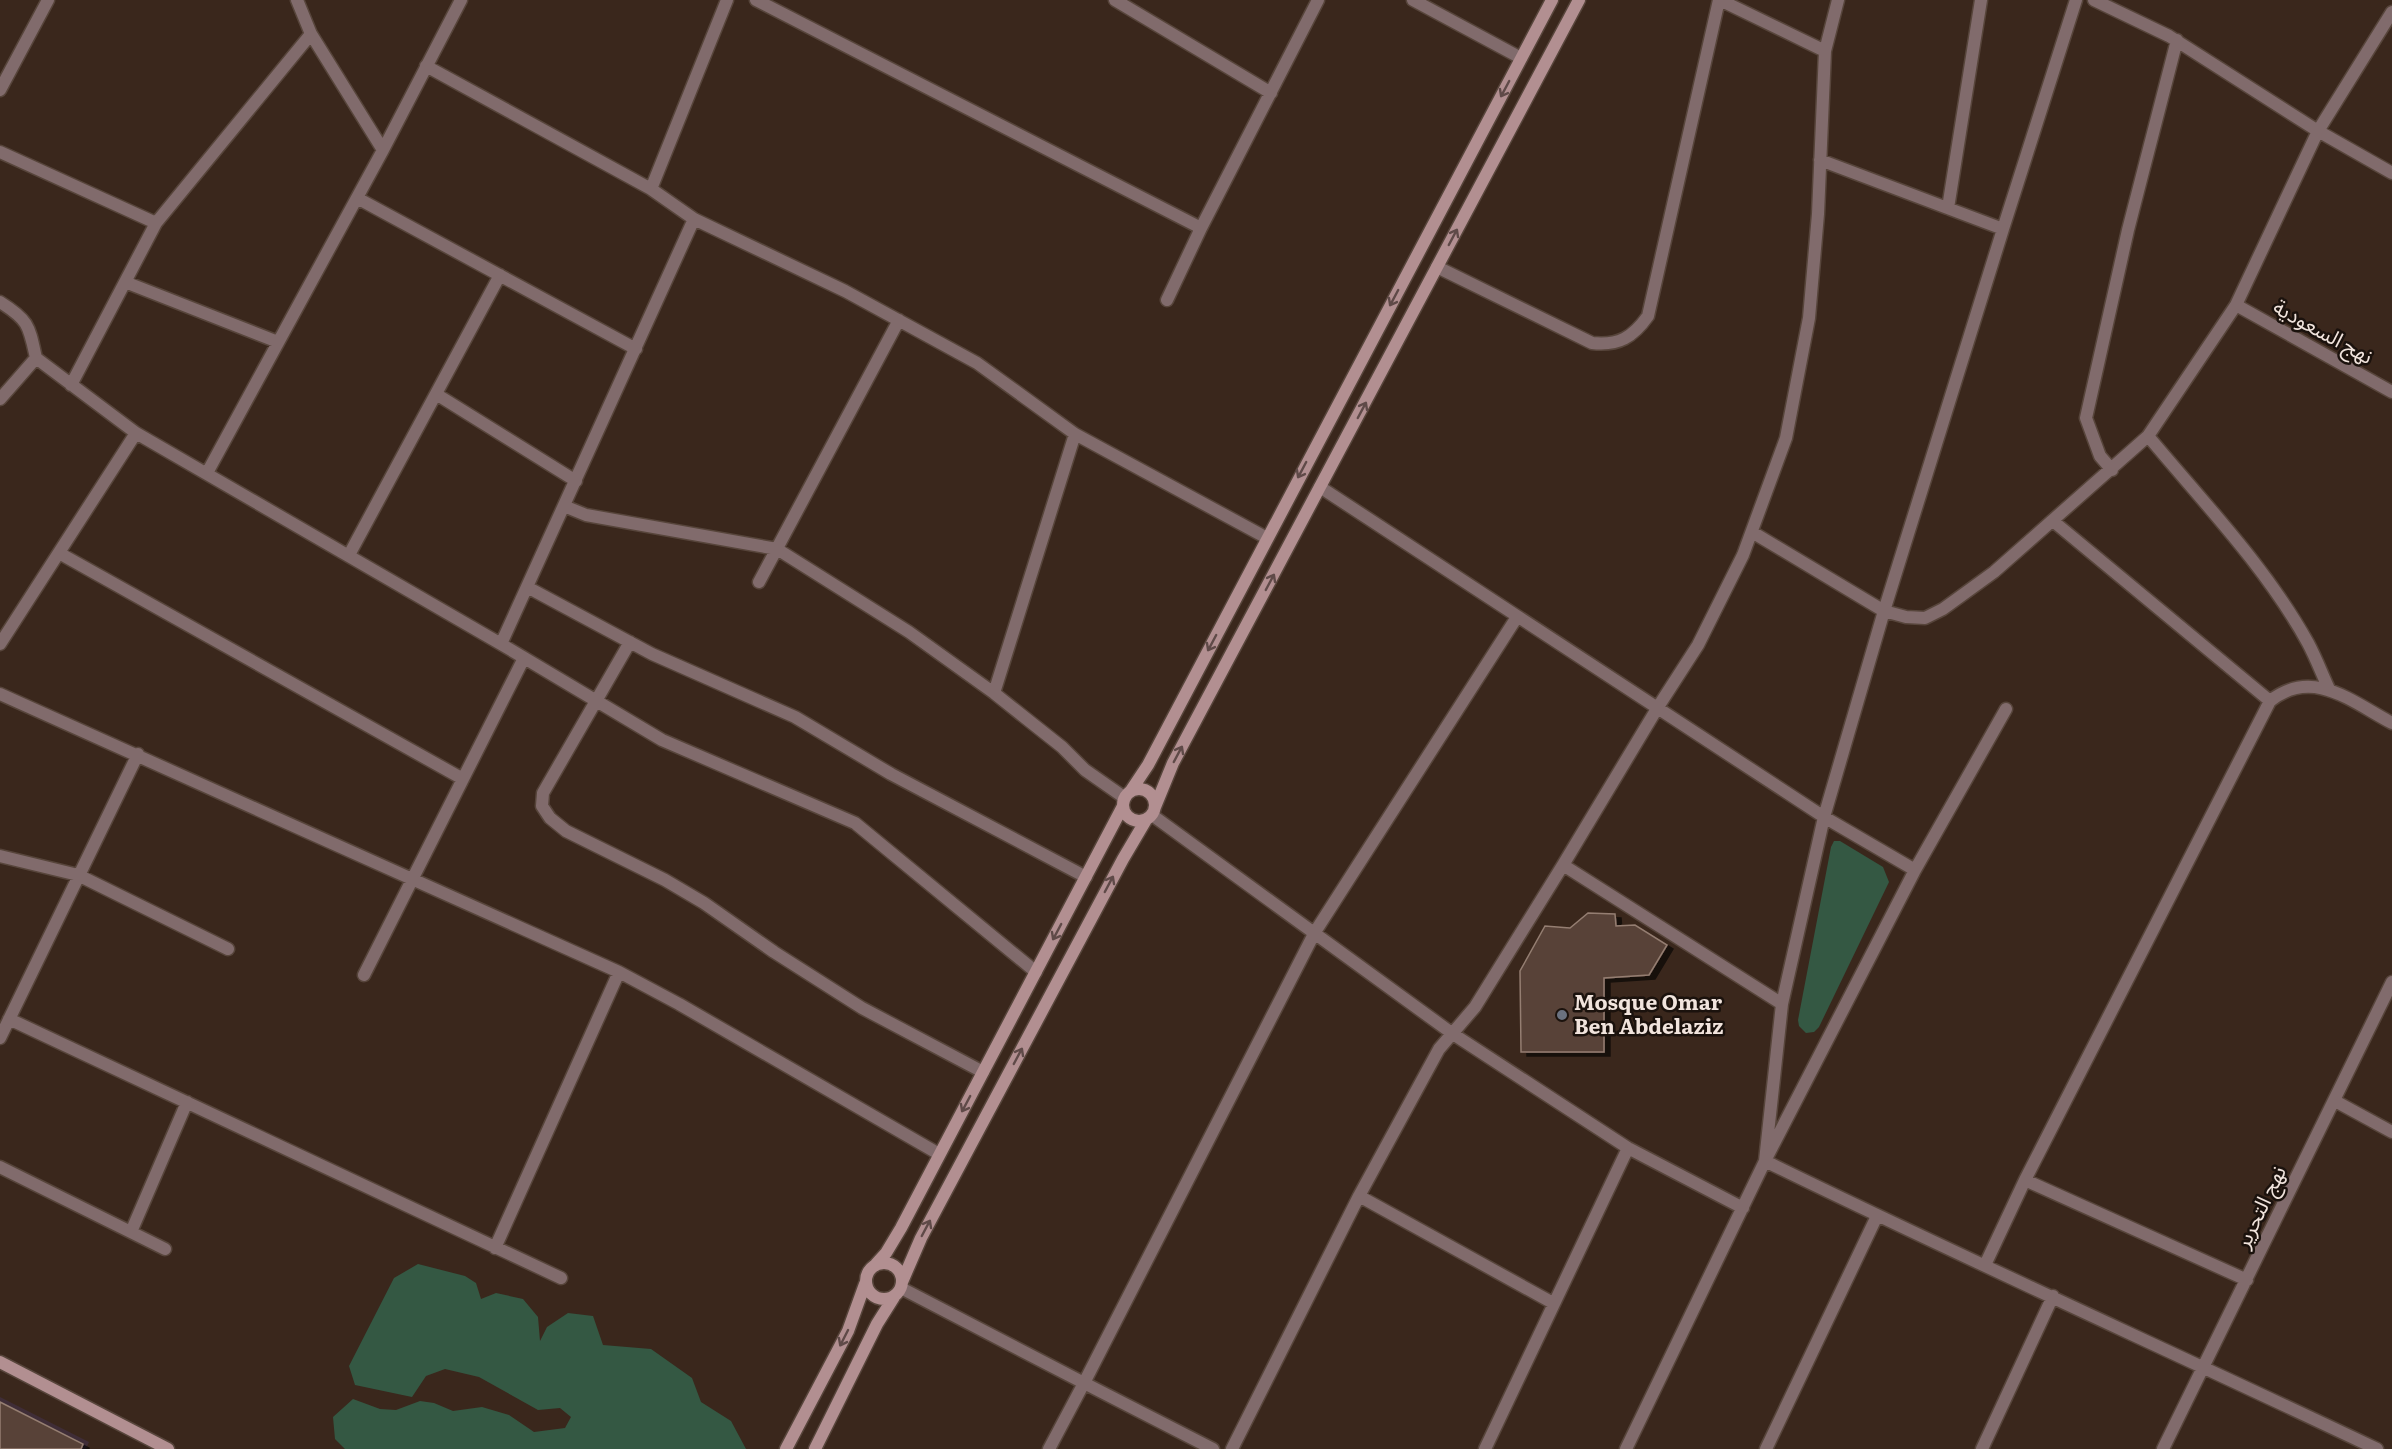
<svg xmlns="http://www.w3.org/2000/svg" width="2392" height="1449" viewBox="0 0 2392 1449" font-family="Literata,'Noto Sans Arabic',serif">
<style>
.industrial{fill:#3f2d37}
.green{fill:#345843}
.building{fill:#584338;stroke:#957e72;stroke-width:1.5;filter:url(#shadow)}
.lines{fill:none;stroke-linecap:round;stroke-linejoin:round}
.street-casing{stroke:#57453b;stroke-width:15}
.secondary-casing{stroke:#57453b;stroke-width:15}
.street{stroke:#816b6c;stroke-width:12}
.secondary{stroke:#b28f91;stroke-width:12}
.oneway{stroke:#5f4a48}
.worship-dot{fill:#6b7280;stroke:#1b120d;stroke-width:2}
.labels{text-anchor:middle;stroke-width:5;stroke-linejoin:round;paint-order:stroke}
.street-label{font-size:21px;fill:#f1e4dd;stroke:#1b120d}
.poi-label{font-size:21px;font-weight:bold;fill:#f1e4dd;stroke:#1b120d;text-anchor:start}
</style>
<defs>
<filter id="shadow"><feDropShadow dx="6" dy="4" stdDeviation="0" flood-color="#0009"/></filter>
</defs>
<rect width="100%" height="100%" fill="#3a271c"/>
<path class="industrial" d="M 0,1397 L 89,1442 L 86,1449 L 0,1449 Z"/>
<path class="green" d="M 1834,841 L 1840,841 L 1883,867 L 1889,882 L 1819,1027 L 1814,1032 L 1806,1033 L 1799,1026 L 1798,1020 L 1831,847 Z
M 418,1264 L 465,1276 L 476,1283 L 481,1299 L 496,1293 L 523,1299 L 538,1317 L 540,1341 L 547,1327 L 568,1313 L 593,1316 L 603,1345 L 651,1349 L 692,1378 L 701,1402 L 731,1421 L 746,1449 L 345,1449 L 335,1439 L 333,1417 L 353,1399 L 380,1409 L 396,1410 L 420,1401 L 434,1403 L 453,1411 L 482,1407 L 509,1415 L 534,1432 L 565,1428 L 571,1417 L 560,1408 L 538,1410 L 479,1377 L 445,1369 L 426,1376 L 412,1397 L 355,1385 L 349,1366 L 394,1278 Z"/>
<path class="building" d="M 1588,913 L 1615,914 L 1616,926 L 1635,925 L 1667,945 L 1649,975 L 1604,978 L 1604,1052 L 1521,1052 L 1520,971 L 1545,926 L 1570,928 Z
M 0,1402 L 83,1444 L 81,1449 L 0,1449 Z"/>
<g class="lines">
<defs>
<path id="street" d="M 297,0 L 311,34 L 383,150
M 756,0 L 1201,228 L 1167,300
M 1115,0 L 1271,93
M 1413,0 L 1521,58
M 1720,0 L 1825,51
M 2094,0 L 2169,36 L 2318,131 L 2392,173
M 426,66 L 651,189 L 694,219 L 845,291 L 977,363 L 1075,434 L 1267,538
M 0,90 L 48,0
M 0,152 L 156,223 L 71,385
M 1820,160 L 2003,229
M 651,189 L 727,0
M 357,198 L 636,349
M 1948,208 L 1981,0
M 156,223 L 311,34
M 1201,228 L 1318,0
M 1437,267 L 1592,343 C 1619,346 1633,337 1648,316 L 1719,0
M 125,282 L 278,342
M 0,302 C 29,320 29,326 36,358 L 136,433 L 501,644 L 662,740 L 855,823 L 1036,972
M 2236,305 L 2392,392
M 436,394 L 576,481
M 0,399 L 36,358
M 2148,436 C 2203,502 2266,567 2308,643 C 2316,658 2322,674 2329,689
M 2112,470 L 2100,456 L 2086,418 L 2128,230 L 2177,40
M 207,473 L 383,150 L 461,0
M 1320,487 L 1824,817 L 1915,870
M 564,506 L 586,515 L 777,549 L 909,632 L 994,693 L 1062,747 L 1085,770 L 1125,798
M 2053,521 L 2270,701
M 1752,532 L 1884,611 L 1906,617 L 1925,618 L 1943,609 L 1994,572 L 2148,436 L 2236,305 L 2318,131 L 2392,12
M 59,553 L 463,779
M 349,555 L 500,275
M 759,582 L 899,320
M 527,587 L 652,654 L 795,717 L 891,774 L 1086,877
M 630,642 L 543,793 L 542,806 L 550,818 L 566,831 L 665,880 L 704,903 L 774,952 L 862,1008 L 983,1072
M 0,644 L 136,433
M 501,644 L 694,219
M 994,693 L 1075,434
M 0,694 L 619,972 L 679,1004 L 939,1154
M 1152,815 L 1453,1034 L 1628,1148 L 1743,1208
M 0,856 L 78,875 L 228,949
M 1563,865 L 1782,1004
M 364,975 L 524,658
M 9,1019 L 561,1278
M 0,1038 L 138,754
M 2335,1101 L 2392,1132
M 1768,1155 L 1915,870 L 2006,709
M 1765,1161 L 1782,1004 L 1824,817 L 1884,611 L 2003,229 L 2076,0
M 0,1167 L 165,1249
M 2025,1180 L 2247,1280
M 1359,1196 L 1553,1303
M 131,1232 L 187,1102
M 495,1248 L 619,972
M 1985,1265 L 2025,1180 L 2270,701 C 2313,667 2352,702 2392,723
M 901,1288 L 1084,1383 L 1049,1449
M 1213,1449 L 1084,1383 L 1315,932 L 1517,617
M 1232,1449 L 1359,1196 L 1439,1049 L 1475,1007 L 1563,865 L 1658,707 L 1698,645 L 1743,555 L 1786,438 L 1809,318 L 1818,214 L 1825,51 L 1838,0
M 1485,1449 L 1628,1148
M 1626,1449 L 1765,1161 C 1967,1260 2173,1352 2377,1449
M 1766,1449 L 1877,1216
M 1982,1449 L 2053,1296
M 2163,1449 L 2392,982"/>
<path id="secondary" d="M1123 805a16 16 0 1 1 32 0a16 16 0 1 1-32 0Z
M 1130,792 L 1148,765 L 1552,0
M 1155,807 L 1173,763 L 1579,0
M866 1281a18 18 0 1 1 36 0a18 18 0 1 1-36 0Z
M 876,1264 L 886,1253 L 901,1228 L 1123,806
M 902,1282 L 921,1238 L 1123,859 L 1146,820
M 0,1362 L 168,1449
M 786,1449 L 848,1331 L 865,1284
M 815,1449 L 877,1324 L 894,1297"/>
</defs>
<use href="#street" class="street-casing"/>
<use href="#secondary" class="secondary-casing"/>
<use href="#street" class="street"/>
<use href="#secondary" class="secondary"/>
</g>
<defs><path id="oneway-shaft" d="M-6 0H5M1.5-3L5.5 0L1.5 3" fill="none" stroke-width="1.6" stroke-linecap="round" stroke-linejoin="round" transform="scale(1.5)"/></defs>
<g class="oneway">
<use href="#oneway-shaft" transform="translate(1505 89) rotate(118)"/>
<use href="#oneway-shaft" transform="translate(1453 237) rotate(-62)"/>
<use href="#oneway-shaft" transform="translate(1394 298) rotate(118)"/>
<use href="#oneway-shaft" transform="translate(1362 410) rotate(-62)"/>
<use href="#oneway-shaft" transform="translate(1302 470) rotate(118)"/>
<use href="#oneway-shaft" transform="translate(1270 582) rotate(-62)"/>
<use href="#oneway-shaft" transform="translate(1212 643) rotate(118)"/>
<use href="#oneway-shaft" transform="translate(1178 754) rotate(-62)"/>
<use href="#oneway-shaft" transform="translate(1109 884) rotate(-62)"/>
<use href="#oneway-shaft" transform="translate(1057 932) rotate(118)"/>
<use href="#oneway-shaft" transform="translate(1018 1056) rotate(-62)"/>
<use href="#oneway-shaft" transform="translate(966 1104) rotate(118)"/>
<use href="#oneway-shaft" transform="translate(926 1228) rotate(-62)"/>
<use href="#oneway-shaft" transform="translate(844 1338) rotate(117)"/>
</g>
<circle class="worship-dot" cx="1562" cy="1015" r="6"/>
<g class="labels">
<g class="street-label">
<text transform="translate(2323 332) rotate(29)" y="7">نهج السعودية</text>
<text transform="translate(2261 1207) rotate(-64)" y="7">نهج التحرير</text>
</g>
<g class="poi-label">
<text x="1574" y="1010">Mosque Omar<tspan x="1574" dy="24">Ben Abdelaziz</tspan></text>
</g>
</g>
</svg>
